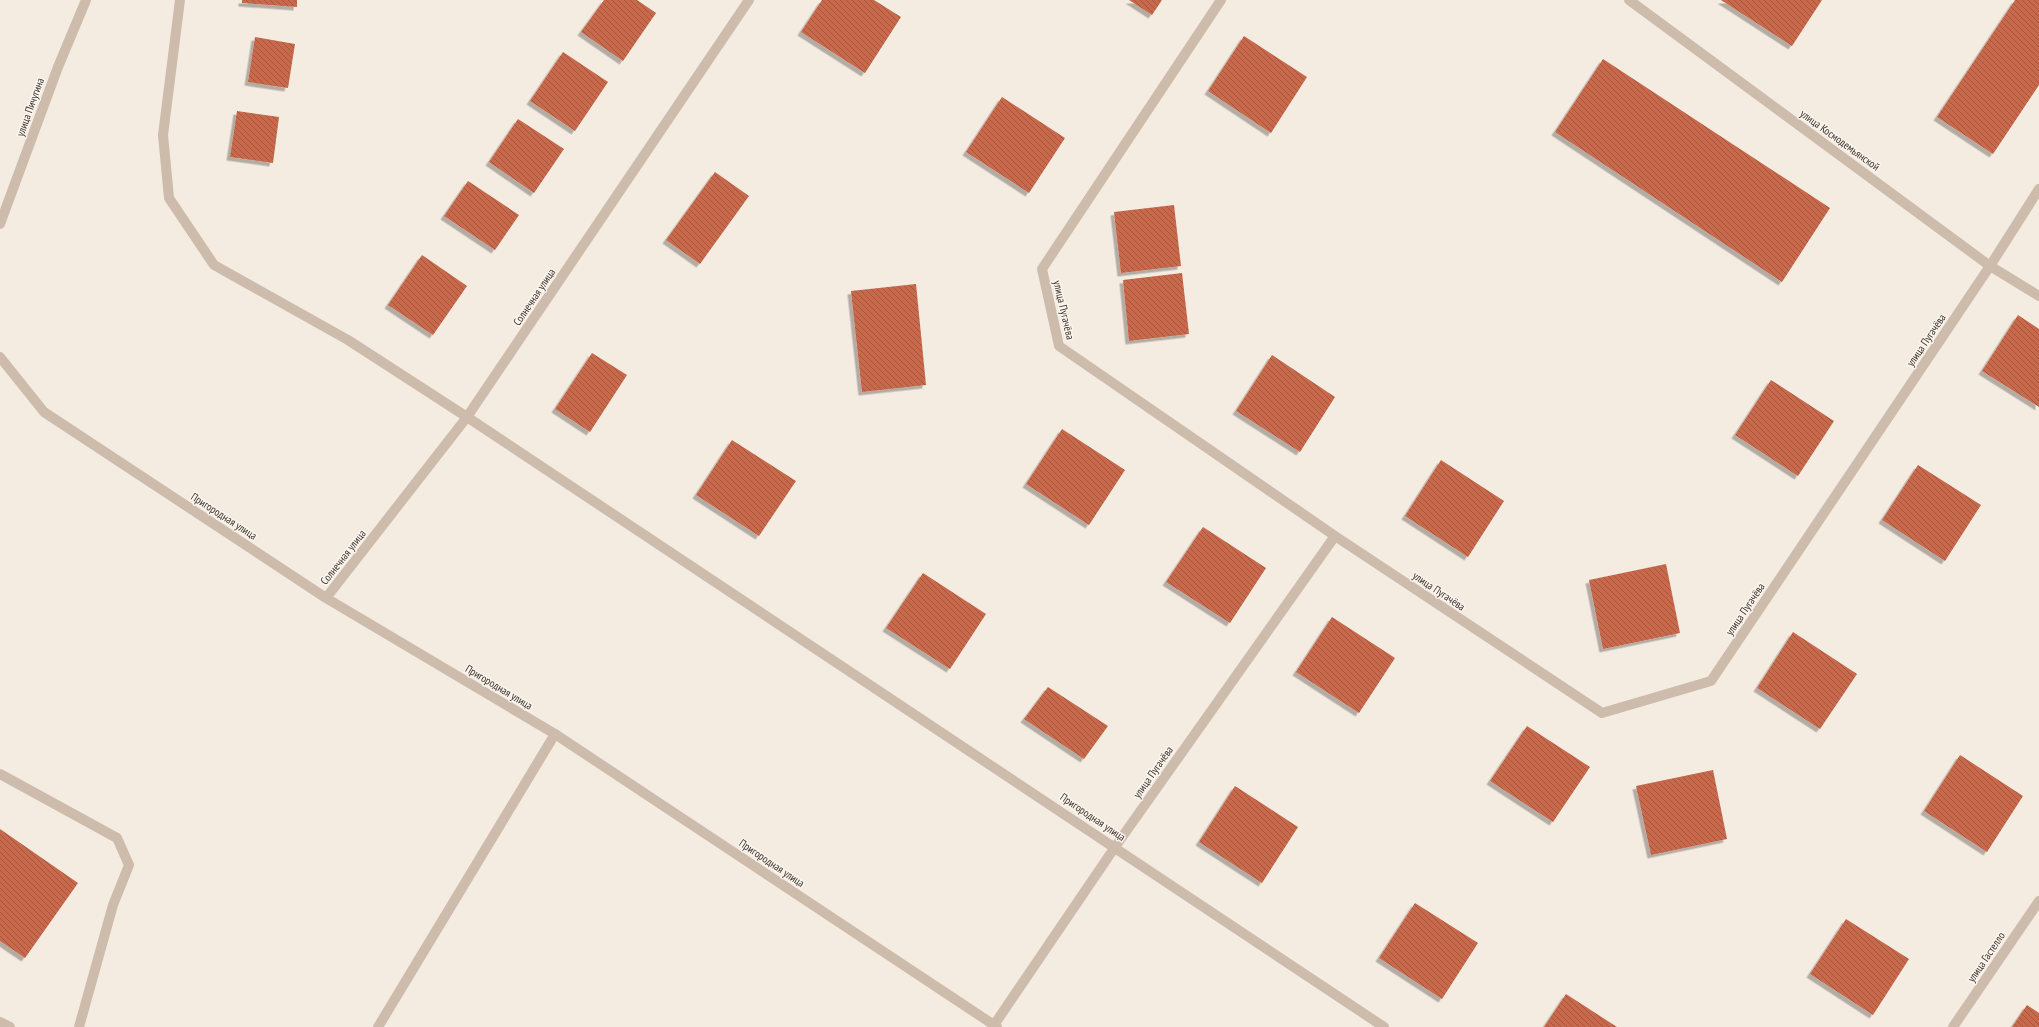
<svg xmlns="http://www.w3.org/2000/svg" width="2039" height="1027" viewBox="0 0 2039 1027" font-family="'PT Sans Narrow',sans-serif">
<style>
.building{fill:url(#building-back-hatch);filter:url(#shadow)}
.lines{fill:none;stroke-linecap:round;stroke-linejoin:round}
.service{stroke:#cdbbac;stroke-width:10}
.minor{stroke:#cdbbac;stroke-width:10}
.tertiary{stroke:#cdbbac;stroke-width:10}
.labels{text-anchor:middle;stroke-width:3;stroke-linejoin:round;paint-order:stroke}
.street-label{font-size:11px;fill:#3b302b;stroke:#fbf5ee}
</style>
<defs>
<pattern id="building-back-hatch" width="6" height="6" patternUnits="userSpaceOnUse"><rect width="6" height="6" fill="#c8694b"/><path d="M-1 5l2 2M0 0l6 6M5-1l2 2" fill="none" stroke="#a4573f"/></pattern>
<filter id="shadow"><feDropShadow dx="-3.5" dy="3.5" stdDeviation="0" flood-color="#0004"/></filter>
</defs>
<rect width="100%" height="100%" fill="#f4ebe1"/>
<path class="building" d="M 242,0 L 297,0 L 297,7 L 242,3 Z
M 604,0 L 637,0 L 656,13 L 623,61 L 581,32 Z
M 822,0 L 874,0 L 901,17 L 865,73 L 801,32 Z
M 1129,0 L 1162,0 L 1152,15 Z
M 1721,0 L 1822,0 L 1792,46 Z
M 2015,0 L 2039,0 L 2039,85 L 1993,154 L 1937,117 Z
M 1244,36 L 1307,77 L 1271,133 L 1208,91 Z
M 255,37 L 295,44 L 288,88 L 248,82 Z
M 563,52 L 608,82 L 575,131 L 530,101 Z
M 1603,59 L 1830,208 L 1782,282 L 1555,132 Z
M 1002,97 L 1065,138 L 1029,193 L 966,152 Z
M 237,111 L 279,117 L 273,163 L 230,157 Z
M 518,119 L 564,149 L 534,193 L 489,162 Z
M 715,172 L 749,196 L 700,264 L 666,240 Z
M 468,181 L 519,215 L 495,250 L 444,216 Z
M 1174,205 L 1181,266 L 1121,273 L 1114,212 Z
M 422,255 L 467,286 L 433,335 L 388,305 Z
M 1182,273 L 1189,334 L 1129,341 L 1123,280 Z
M 916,284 L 926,385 L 862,392 L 851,291 Z
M 2018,315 L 2039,329 L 2039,407 L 1982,371 Z
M 592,353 L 627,375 L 590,432 L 555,409 Z
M 1272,355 L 1335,397 L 1300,452 L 1236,411 Z
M 1771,380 L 1834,421 L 1798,476 L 1735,435 Z
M 1062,429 L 1125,470 L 1089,525 L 1026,484 Z
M 732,440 L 796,481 L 759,536 L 696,495 Z
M 1441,460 L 1504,501 L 1468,557 L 1405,516 Z
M 1918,465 L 1981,505 L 1945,561 L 1882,520 Z
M 1203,527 L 1266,568 L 1230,623 L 1166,582 Z
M 1666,564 L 1680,633 L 1603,649 L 1589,580 Z
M 923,573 L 986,614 L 950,669 L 886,628 Z
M 1332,617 L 1395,658 L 1359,713 L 1296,672 Z
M 1793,632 L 1857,674 L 1820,729 L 1757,688 Z
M 1048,687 L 1108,726 L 1084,759 L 1024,719 Z
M 1527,726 L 1590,767 L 1553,822 L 1490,781 Z
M 1960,755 L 2023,796 L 1987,852 L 1924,811 Z
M 1713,770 L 1727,839 L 1651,855 L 1636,786 Z
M 1235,786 L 1298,827 L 1262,883 L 1199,842 Z
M 0,829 L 78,883 L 25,958 L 0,941 Z
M 1415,903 L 1478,943 L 1442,999 L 1379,958 Z
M 1846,919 L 1909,959 L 1873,1015 L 1810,974 Z
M 1566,994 L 1617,1027 L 1544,1027 Z
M 2027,1005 L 2039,1013 L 2039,1027 L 2012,1027 Z"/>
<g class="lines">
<path class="service" d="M 0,774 L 117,838 L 129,865 L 113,905 L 79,1027
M 0,1022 L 10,1027
M 994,1025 L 1115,847 L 1335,536
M 378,1027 L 555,734"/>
<path class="minor" d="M 180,0 L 163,135 L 169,198 L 214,265 L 348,340 L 467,417 L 1384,1027
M 1221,0 L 1042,269 L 1059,346 L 1335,536 L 1602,713 L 1711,681 L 1990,266 L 2039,189
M 1629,0 L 1990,266 L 2039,296"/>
<path class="tertiary" d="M 0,224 L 58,67 L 86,0
M 0,357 L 44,412 L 326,598 L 555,734 L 997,1027
M 326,598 L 467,417 L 749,0
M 1953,1027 L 2039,901"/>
</g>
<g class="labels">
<g class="street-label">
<text transform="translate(30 107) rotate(-70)" y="4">улица Пичугина</text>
<text transform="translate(1840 140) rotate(36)" y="4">улица Космодемьянской</text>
<text transform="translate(534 297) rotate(-56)" y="4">Солнечная улица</text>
<text transform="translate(1064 310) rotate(77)" y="4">улица Пугачёва</text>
<text transform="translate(1926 340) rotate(-56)" y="4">улица Пугачёва</text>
<text transform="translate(224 516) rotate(33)" y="4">Пригородная улица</text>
<text transform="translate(343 557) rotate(-52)" y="4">Солнечная улица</text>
<text transform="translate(1439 591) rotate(34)" y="4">улица Пугачёва</text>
<text transform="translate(1745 609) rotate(-56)" y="4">улица Пугачёва</text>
<text transform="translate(499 687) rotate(31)" y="4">Пригородная улица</text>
<text transform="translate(1153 772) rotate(-55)" y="4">улица Пугачёва</text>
<text transform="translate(1093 817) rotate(34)" y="4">Пригородная улица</text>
<text transform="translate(772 863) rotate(34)" y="4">Пригородная улица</text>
<text transform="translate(1986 957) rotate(-56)" y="4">улица Гастелло</text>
</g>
</g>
</svg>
